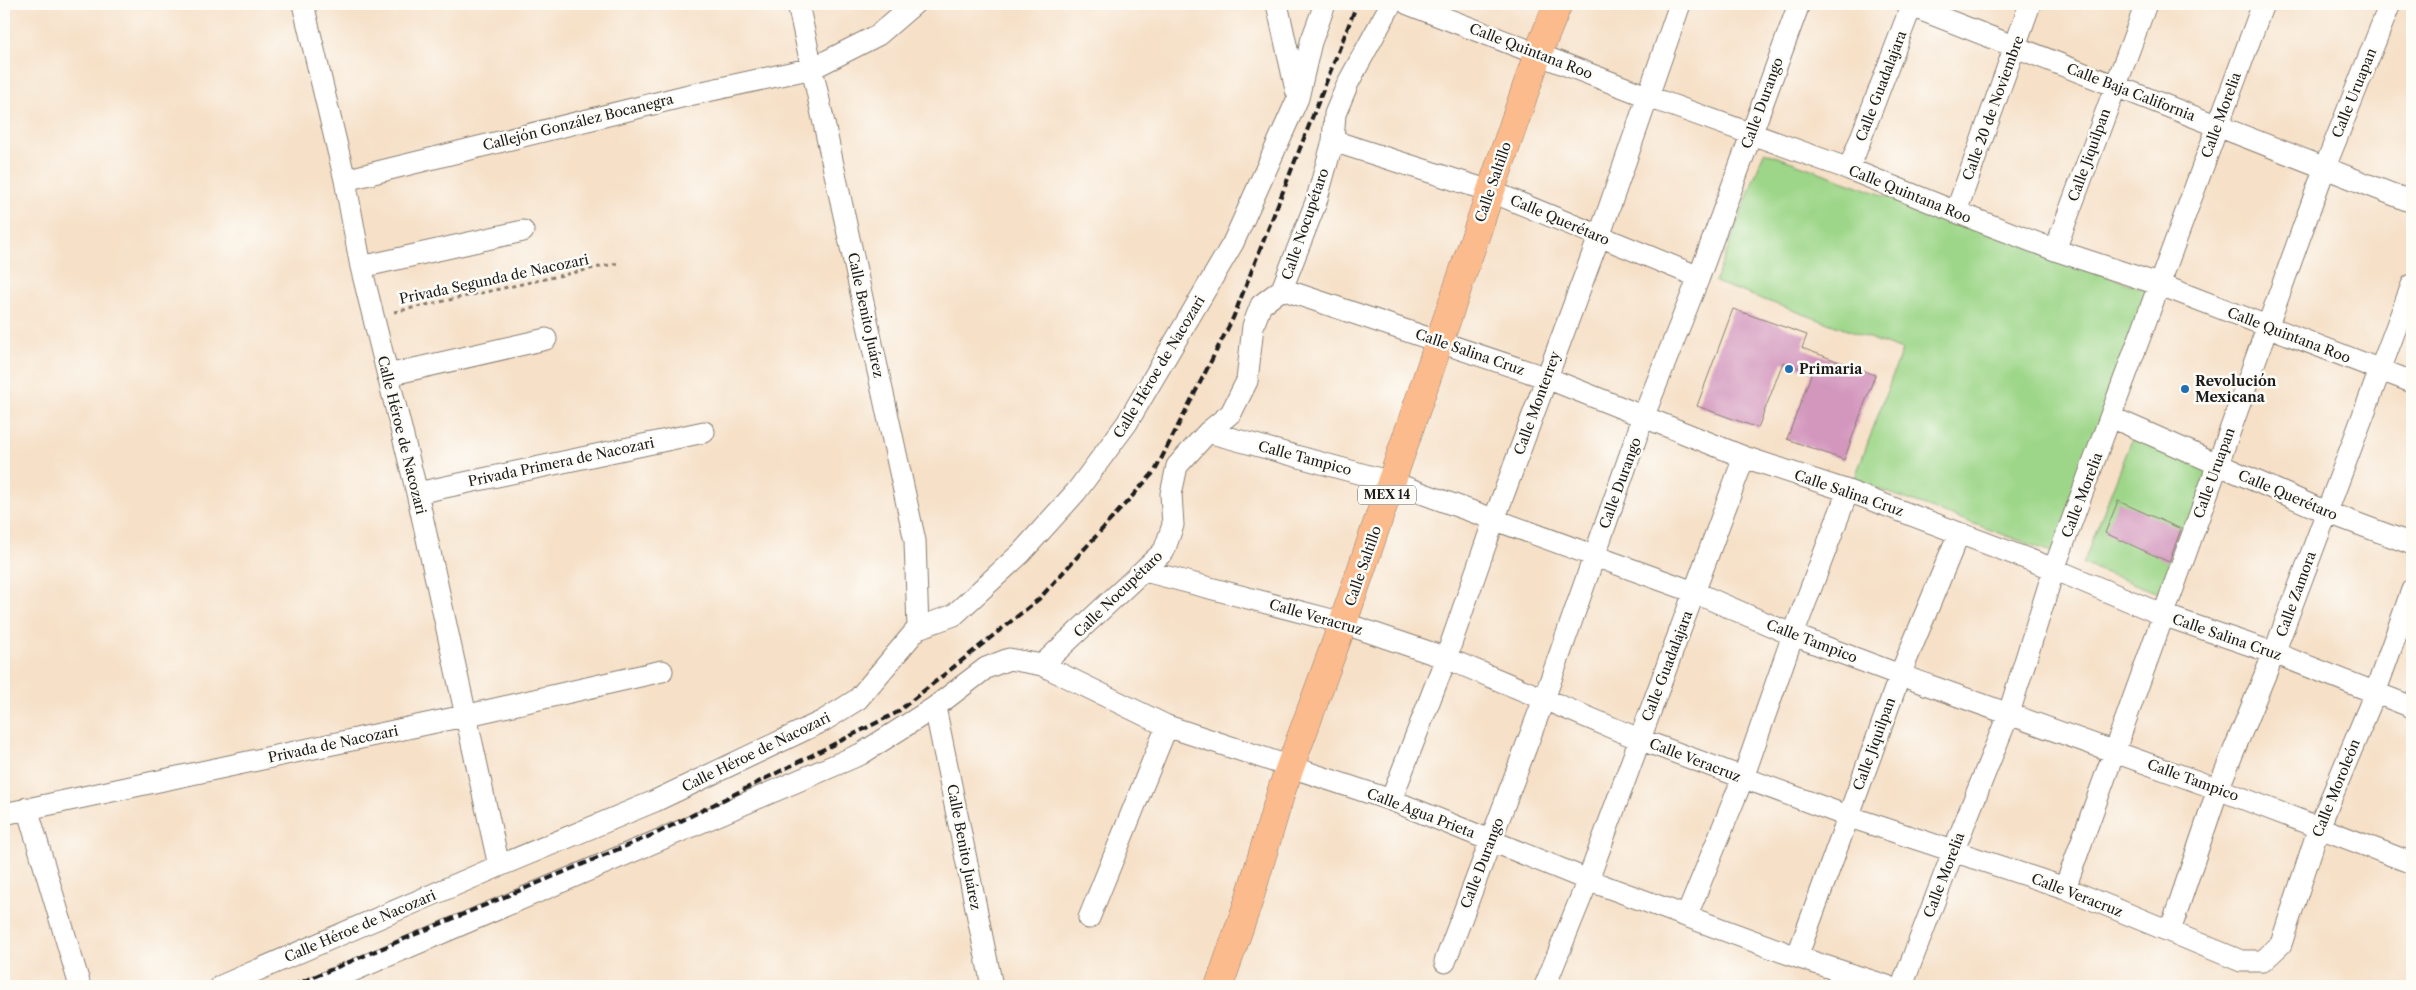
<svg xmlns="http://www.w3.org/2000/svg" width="2416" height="990" viewBox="0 0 2416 990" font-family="'Libre Caslon Text',serif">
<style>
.green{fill:#9dd688;stroke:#5c7952}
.building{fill:#d396bd}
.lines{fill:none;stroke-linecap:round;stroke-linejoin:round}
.street-casing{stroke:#897e72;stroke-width:23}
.primary-casing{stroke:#897e72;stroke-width:29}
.path{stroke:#897e72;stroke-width:3;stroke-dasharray:4 4;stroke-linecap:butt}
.street{stroke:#fff;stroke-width:21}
.primary{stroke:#fbbb8d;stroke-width:28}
.rail{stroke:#1c1c1c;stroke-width:4;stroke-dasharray:8 4;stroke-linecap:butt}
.poi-dot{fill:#1f6fb2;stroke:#fdfcf7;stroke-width:2}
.labels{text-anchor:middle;stroke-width:5;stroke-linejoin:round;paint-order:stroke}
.shield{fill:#fdfcf7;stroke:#605f5e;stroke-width:1}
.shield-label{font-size:12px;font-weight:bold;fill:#1c1c1c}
.street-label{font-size:14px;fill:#1c1c1c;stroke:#fdfcf7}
.poi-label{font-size:14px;font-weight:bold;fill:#1c1c1c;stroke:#fdfcf7;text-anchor:start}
</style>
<rect width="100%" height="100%" fill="#fdfcf7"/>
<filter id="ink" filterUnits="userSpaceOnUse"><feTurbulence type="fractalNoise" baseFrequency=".02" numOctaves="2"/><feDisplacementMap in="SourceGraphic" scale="10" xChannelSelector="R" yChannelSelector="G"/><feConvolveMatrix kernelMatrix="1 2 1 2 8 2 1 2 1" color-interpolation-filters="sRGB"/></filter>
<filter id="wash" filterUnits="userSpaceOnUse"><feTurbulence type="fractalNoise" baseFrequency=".0096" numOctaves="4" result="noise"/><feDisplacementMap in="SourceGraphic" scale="20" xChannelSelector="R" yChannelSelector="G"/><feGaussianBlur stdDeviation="1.12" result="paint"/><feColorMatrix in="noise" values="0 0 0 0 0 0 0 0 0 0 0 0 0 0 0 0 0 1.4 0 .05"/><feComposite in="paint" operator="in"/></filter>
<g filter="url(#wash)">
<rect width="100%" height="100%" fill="#f6e0c7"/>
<path class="green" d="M 1764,152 L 2160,295 L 2062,556 L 1854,480 L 1902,350 L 1715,282 Z
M 2133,437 L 2218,469 L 2168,597 L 2083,564 Z"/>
<g id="blocks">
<path class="building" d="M 1733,309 L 1807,335 L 1802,348 L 1875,375 L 1844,460 L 1787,439 L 1812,372 L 1783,362 L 1758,428 L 1697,406 Z
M 2118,501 L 2181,529 L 2169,562 L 2105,533 Z"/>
</g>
</g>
<g filter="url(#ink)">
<use href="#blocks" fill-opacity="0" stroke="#897e72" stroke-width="1"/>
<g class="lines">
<defs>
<path id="street" d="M 303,4 L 345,180 L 361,267 L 417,493 L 499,866
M 798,4 L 915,541 L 918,628
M 1277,4 L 1296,90
M 1408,4 L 1649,97 L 1849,169 L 1956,212 L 2055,250 L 2158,284 L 2412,382
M 1906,4 L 2412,202
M 1333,141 L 1490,191 L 1699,277
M 1849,169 L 1912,4
M 345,180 L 689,95 L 813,68 L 878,35 L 914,4
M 1956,212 L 2030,4
M 2055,250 L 2146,4
M 361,267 L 523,231
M 1282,289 L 1547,378 L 1744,457 L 1848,491 L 2054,569 L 2163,615 L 2274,653 L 2412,707
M 388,375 L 546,339
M 2111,417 L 2326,512 L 2412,544
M 1208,432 L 1391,482 L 1694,592 L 1793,635 L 1900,675 L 2218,789 L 2412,863
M 417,493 L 704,432
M 1145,571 L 1343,623 L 1446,658 L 1639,739 L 1847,816 L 2065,888 L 2241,961 L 2263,961 L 2281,944 L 2319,827 L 2375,693 L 2412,590
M 1042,665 L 1164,551 L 1173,525 L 1171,494 L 1177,466 L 1208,432 L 1231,413 L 1247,381 L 1253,326 L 1261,305 L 1282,289 L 1316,202 L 1333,141 L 1335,114 L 1348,83 L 1391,4
M 935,707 L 992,986
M 1391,800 L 1446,658 L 1494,520 L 1599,237 L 1680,4
M 27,808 L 80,986
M 4,814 L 464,716 L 662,671
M 2065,888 L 2325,167 L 2390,4
M 1687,915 L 1743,778 L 1793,635 L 1848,491
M 1089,918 L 1167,726
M 2170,931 L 2218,789 L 2274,653 L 2412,285
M 1797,957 L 1900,675 L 1959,533
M 1445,962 L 1544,699 L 1644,415 L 1699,277 L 1799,4
M 221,986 L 499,866 L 655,801 L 823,721 L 858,699 L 918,628 L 954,615 L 1021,553 L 1076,492 L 1127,423 L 1233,243 L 1298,98 L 1311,42 L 1325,4
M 317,986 L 861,754 L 935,707 L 986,668 L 1009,659 L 1042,665 L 1167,726 L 1391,800 L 1588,880 L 1797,957 L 1887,986
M 1545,986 L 1588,880 L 1744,457
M 1902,986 L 1953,852 L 2009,713 L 2054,569 L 2263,4"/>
<path id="primary" d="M 1219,986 L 1248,903 L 1282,789 L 1343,623 L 1538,53 L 1558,4"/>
</defs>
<use href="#street" class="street-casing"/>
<use href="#primary" class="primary-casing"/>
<path class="path" d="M 394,312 L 618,263"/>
<use href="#street" class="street"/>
<use href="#primary" class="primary"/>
<path class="rail" d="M 292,986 L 657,833 L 896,713 L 1039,599 L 1155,471 L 1233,318 L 1357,4"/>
</g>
</g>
<g class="poi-dot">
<circle cx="1789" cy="369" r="5"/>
<circle cx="2185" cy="389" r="5"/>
</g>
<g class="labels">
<rect class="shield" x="1358" y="485.5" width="58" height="19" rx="4"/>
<g class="shield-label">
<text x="1387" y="499">MEX 14</text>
</g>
<g class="street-label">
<text transform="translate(1531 51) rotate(21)" y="5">Calle Quintana Roo</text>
<text transform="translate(1881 86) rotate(-69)" y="5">Calle Guadalajara</text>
<text transform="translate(2131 92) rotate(21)" y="5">Calle Baja California</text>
<text transform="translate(2354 93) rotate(-68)" y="5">Calle Uruapan</text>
<text transform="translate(1762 103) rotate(-70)" y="5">Calle Durango</text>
<text transform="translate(1993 108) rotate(-70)" y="5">Calle 20 de Noviembre</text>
<text transform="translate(2221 115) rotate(-70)" y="5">Calle Morelia</text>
<text transform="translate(578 122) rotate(-14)" y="5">Callejón González Bocanegra</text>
<text transform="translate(2089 155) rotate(-70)" y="5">Calle Jiquilpan</text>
<text transform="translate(1493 182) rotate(-71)" y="5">Calle Saltillo</text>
<text transform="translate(1910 194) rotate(22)" y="5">Calle Quintana Roo</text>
<text transform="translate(1560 220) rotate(23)" y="5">Calle Querétaro</text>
<text transform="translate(1305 224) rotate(-71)" y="5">Calle Nocupétaro</text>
<text transform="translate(494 279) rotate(-12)" y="5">Privada Segunda de Nacozari</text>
<text transform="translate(866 315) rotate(78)" y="5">Calle Benito Juárez</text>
<text transform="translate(2289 335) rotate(21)" y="5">Calle Quintana Roo</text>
<text transform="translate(1470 352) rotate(19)" y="5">Calle Salina Cruz</text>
<text transform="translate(1159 367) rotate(-59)" y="5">Calle Héroe de Nacozari</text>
<text transform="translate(1537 403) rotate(-70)" y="5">Calle Monterrey</text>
<text transform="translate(402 435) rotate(76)" y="5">Calle Héroe de Nacozari</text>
<text transform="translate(1305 458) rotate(15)" y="5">Calle Tampico</text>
<text transform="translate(561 462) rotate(-12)" y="5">Privada Primera de Nacozari</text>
<text transform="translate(2214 473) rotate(-70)" y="5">Calle Uruapan</text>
<text transform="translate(1620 483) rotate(-70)" y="5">Calle Durango</text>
<text transform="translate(1849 493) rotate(19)" y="5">Calle Salina Cruz</text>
<text transform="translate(2082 495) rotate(-69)" y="5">Calle Morelia</text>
<text transform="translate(2288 495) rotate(23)" y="5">Calle Querétaro</text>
<text transform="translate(1363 566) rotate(-71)" y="5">Calle Saltillo</text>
<text transform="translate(1118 594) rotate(-44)" y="5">Calle Nocupétaro</text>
<text transform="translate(2296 594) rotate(-70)" y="5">Calle Zamora</text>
<text transform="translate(1316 617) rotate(16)" y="5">Calle Veracruz</text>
<text transform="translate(2227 637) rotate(19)" y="5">Calle Salina Cruz</text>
<text transform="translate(1812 641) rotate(21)" y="5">Calle Tampico</text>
<text transform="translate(1667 666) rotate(-69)" y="5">Calle Guadalajara</text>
<text transform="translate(333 744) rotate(-12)" y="5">Privada de Nacozari</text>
<text transform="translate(1874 744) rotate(-70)" y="5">Calle Jiquilpan</text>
<text transform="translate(756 752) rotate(-26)" y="5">Calle Héroe de Nacozari</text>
<text transform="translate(1695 760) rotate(21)" y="5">Calle Veracruz</text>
<text transform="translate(2193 780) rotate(20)" y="5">Calle Tampico</text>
<text transform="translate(2336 788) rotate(-68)" y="5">Calle Moroleón</text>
<text transform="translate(1421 813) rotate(21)" y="5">Calle Agua Prieta</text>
<text transform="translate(964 847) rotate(79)" y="5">Calle Benito Juárez</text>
<text transform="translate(1482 863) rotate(-69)" y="5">Calle Durango</text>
<text transform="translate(1944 875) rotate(-69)" y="5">Calle Morelia</text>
<text transform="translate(2077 895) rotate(21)" y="5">Calle Veracruz</text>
<text transform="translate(360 926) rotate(-23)" y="5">Calle Héroe de Nacozari</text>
</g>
<g class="poi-label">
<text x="1799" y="374">Primaria</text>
<text x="2195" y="386">Revolución<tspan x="2195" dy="16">Mexicana</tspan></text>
</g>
</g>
<rect width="2416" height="990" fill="none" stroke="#fdfcf7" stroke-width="20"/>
</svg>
